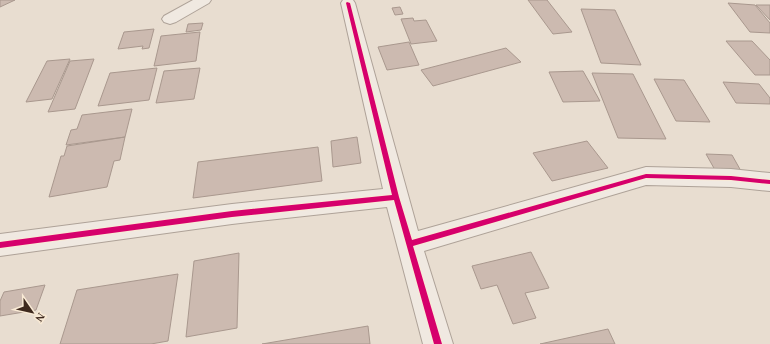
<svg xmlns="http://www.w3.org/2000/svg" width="770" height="344" viewBox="0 0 770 344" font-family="'Times New Roman',serif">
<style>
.building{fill:#ccbab0;stroke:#a9988e}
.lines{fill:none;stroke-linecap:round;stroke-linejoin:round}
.minor-casing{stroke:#aea298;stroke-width:2}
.minor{fill:#f0e9e1;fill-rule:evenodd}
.cycleway-casing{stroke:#f9ead5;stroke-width:2}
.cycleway{fill:#d6006c;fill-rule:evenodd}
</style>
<rect width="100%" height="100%" fill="#e8ddd0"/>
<path class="building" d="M 0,0 L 15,0 L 0,7 Z
M 528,0 L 547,0 L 572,32 L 553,34 Z
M 728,3 L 755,5 L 770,23 L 770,33 L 750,32 Z
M 756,5 L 770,5 L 770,20 Z
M 400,7 L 403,14 L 395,15 L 392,8 Z
M 581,9 L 615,10 L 641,65 L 601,63 Z
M 413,18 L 414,21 L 426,20 L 437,41 L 411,44 L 401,19 Z
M 203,23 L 201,30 L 186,32 L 188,24 Z
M 154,29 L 149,48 L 142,49 L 143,46 L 118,49 L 124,32 Z
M 200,32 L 196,61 L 154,66 L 161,36 Z
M 726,41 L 752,41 L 770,60 L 770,75 L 755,75 Z
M 409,42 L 419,65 L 387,70 L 378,47 Z
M 506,48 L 521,62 L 433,86 L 421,70 Z
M 70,59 L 52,99 L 26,102 L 47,61 Z
M 94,59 L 75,109 L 48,112 L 70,61 Z
M 157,68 L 149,100 L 98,106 L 110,73 Z
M 200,68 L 194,99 L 156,103 L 164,71 Z
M 583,71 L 600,101 L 563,102 L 549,72 Z
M 592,73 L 633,74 L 666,139 L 618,138 Z
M 654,79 L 684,80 L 710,122 L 676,121 Z
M 723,82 L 759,84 L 770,98 L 770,104 L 736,103 Z
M 132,109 L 125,137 L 66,145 L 71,130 L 77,129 L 82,115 Z
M 125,137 L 120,160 L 114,161 L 107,187 L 49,197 L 61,156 L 64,156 L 67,146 Z
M 357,137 L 361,163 L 333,167 L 331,141 Z
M 587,141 L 608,168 L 552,181 L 533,153 Z
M 318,147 L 322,181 L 193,198 L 198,162 Z
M 706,154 L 732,155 L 741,171 L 715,170 Z
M 531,252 L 549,288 L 525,293 L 536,318 L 513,324 L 497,285 L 481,289 L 472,266 Z
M 239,253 L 237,328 L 186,337 L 194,261 Z
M 178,274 L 168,341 L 151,344 L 60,344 L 77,290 Z
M 45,285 L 36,310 L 0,316 L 0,301 L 4,292 Z
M 368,326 L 370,344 L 262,344 Z
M 608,329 L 615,344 L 540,344 Z"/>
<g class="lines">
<defs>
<path id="minor" d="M 193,0 L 211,0 L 209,3 L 176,22 L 170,24 L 164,22 L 162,19 L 164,16 Z
M 343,0 L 353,0 L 355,3 L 418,231 L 646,167 L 731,169 L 770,173 L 770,191 L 731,187 L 646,185 L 424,251 L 453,344 L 423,344 L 387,207 L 232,224 L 0,256 L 0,234 L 232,204 L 383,189 L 341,3 Z"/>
</defs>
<use href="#minor" class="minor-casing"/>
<use href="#minor" class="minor"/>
<defs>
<path id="cycleway" d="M 347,2 L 350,3 L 399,197 L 412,240 L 646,174 L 731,176 L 770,180 L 770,184 L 731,180 L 646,178 L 413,246 L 442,344 L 434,344 L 394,200 L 232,217 L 0,248 L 0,242 L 232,211 L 392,195 L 346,3 Z"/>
</defs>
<use href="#cycleway" class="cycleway-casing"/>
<use href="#cycleway" class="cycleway"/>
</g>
<g transform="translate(32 312) rotate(124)" stroke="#f9ead5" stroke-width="3" paint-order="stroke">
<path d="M0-3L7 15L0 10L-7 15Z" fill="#3e291e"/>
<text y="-6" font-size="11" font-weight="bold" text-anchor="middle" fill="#3e291e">N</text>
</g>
</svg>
